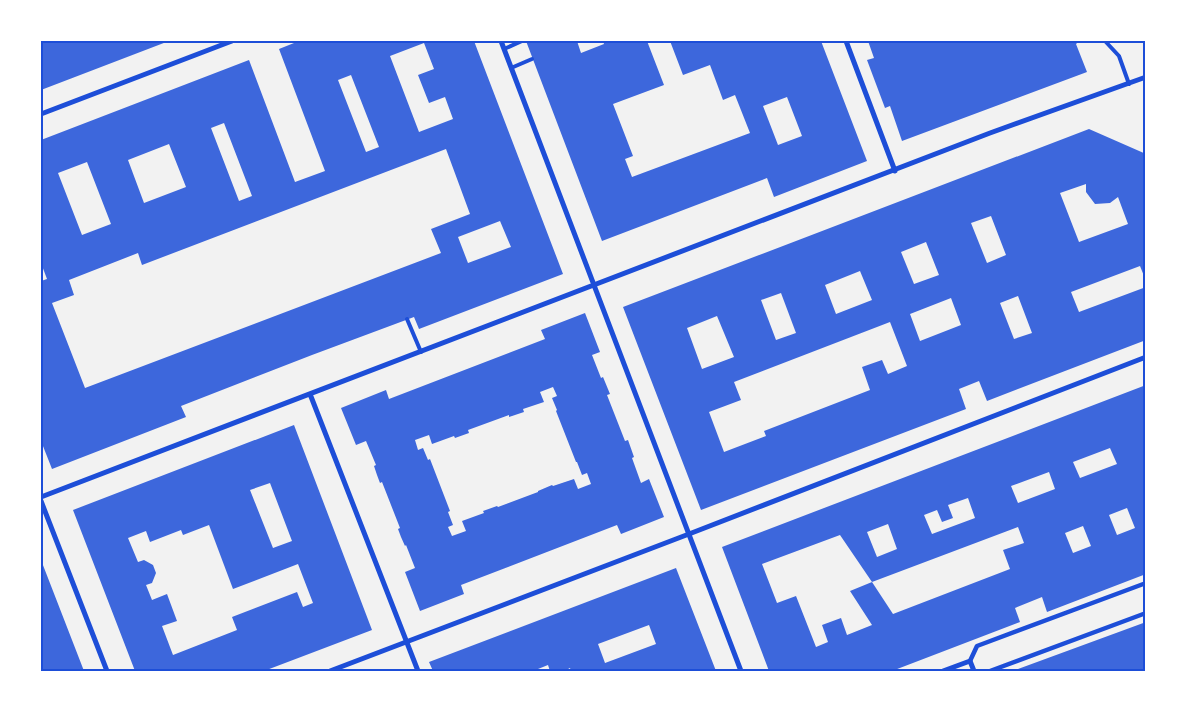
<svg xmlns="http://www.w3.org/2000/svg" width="1187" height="712" viewBox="0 0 1187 712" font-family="'PT Sans Narrow',sans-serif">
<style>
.building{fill:#3d67dc;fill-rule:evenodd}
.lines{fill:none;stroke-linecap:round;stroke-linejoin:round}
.service{stroke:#1d4ed8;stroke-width:4}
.pedestrian{stroke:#1d4ed8;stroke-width:4.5}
.minor{stroke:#1d4ed8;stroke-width:5}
.neatline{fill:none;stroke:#1d4ed8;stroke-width:2}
</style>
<rect width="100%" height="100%" fill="#f2f2f2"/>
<path class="building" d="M 41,41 L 169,41 L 41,90 Z
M 299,41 L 474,41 L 563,274 L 419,329 L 414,317 L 312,355 L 181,406 L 186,417 L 52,469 L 41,441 L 41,281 L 47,279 L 41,263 L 41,140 L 249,60 L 295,182 L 325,171 L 279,49 ZM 424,43 L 434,69 L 418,75 L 429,103 L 445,97 L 453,119 L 419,132 L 390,56 ZM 351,75 L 379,147 L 366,152 L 338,80 ZM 224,123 L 252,196 L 239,201 L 211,128 ZM 169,144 L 186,187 L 144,203 L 128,160 ZM 446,149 L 470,214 L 431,229 L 441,253 L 85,388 L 52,303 L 74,295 L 69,280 L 138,253 L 142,265 ZM 87,162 L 111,224 L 82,235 L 58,173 ZM 500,221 L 511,247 L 468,263 L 458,237 Z
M 526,41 L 577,41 L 581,53 L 604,44 L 603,41 L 647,41 L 664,85 L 613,104 L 633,156 L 625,159 L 632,177 L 750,133 L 735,95 L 723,100 L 710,65 L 683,75 L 670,41 L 821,41 L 867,161 L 774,197 L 767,178 L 602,241 ZM 787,97 L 802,136 L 778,145 L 763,106 Z
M 868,41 L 1079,41 L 1076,44 L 1087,72 L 902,141 L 890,106 L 885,108 L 867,60 L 874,58 Z
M 1089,129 L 1146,154 L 1146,281 L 1140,266 L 1071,292 L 1079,312 L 1146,287 L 1146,340 L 987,401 L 979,381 L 959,389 L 966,409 L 701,510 L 623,307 ZM 1086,184 L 1086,192 L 1095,204 L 1110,203 L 1118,197 L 1128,224 L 1079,242 L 1060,193 ZM 991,216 L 1006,255 L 987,263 L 971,223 ZM 926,242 L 939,275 L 914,284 L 901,252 ZM 860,271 L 872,300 L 836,314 L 825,285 ZM 781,293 L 796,333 L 776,340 L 761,300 ZM 1018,296 L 1032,333 L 1014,339 L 1000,303 ZM 951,298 L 961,325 L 920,341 L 910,314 ZM 717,316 L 734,357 L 702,369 L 687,328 ZM 890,322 L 907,366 L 888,374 L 882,360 L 862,367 L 870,390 L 764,431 L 766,436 L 724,452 L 709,412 L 741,400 L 734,382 Z
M 585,313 L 600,352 L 592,355 L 601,378 L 603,377 L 610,394 L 607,395 L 625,441 L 628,440 L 634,457 L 632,458 L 641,483 L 649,479 L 664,517 L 621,534 L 617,525 L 461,585 L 464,594 L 420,611 L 405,572 L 415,568 L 406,545 L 405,546 L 401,537 L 398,529 L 400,528 L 382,482 L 380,483 L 377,475 L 374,466 L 376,465 L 366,441 L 356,445 L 341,408 L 386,390 L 389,399 L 545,339 L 541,330 ZM 553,387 L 557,396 L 552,398 L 557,410 L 556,411 L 576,462 L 577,462 L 582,475 L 587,473 L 591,484 L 578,489 L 574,479 L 553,486 L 552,485 L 538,491 L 538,492 L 498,507 L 497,506 L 483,511 L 484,513 L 462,521 L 466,531 L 452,536 L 448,527 L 453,525 L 448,512 L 450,511 L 430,459 L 428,460 L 423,448 L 418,450 L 415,440 L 429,435 L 432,444 L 454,436 L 455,438 L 469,433 L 468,430 L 509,415 L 509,417 L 524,412 L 523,409 L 544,402 L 540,392 Z
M 1146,385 L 1146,574 L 1047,612 L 1042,597 L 1015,608 L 1020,622 L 892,671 L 769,671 L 722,547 ZM 1110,448 L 1117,464 L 1080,478 L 1073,462 ZM 1049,472 L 1055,489 L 1018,503 L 1011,486 ZM 968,498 L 975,518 L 932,534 L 924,515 L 937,510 L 942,522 L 953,518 L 948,505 ZM 1127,508 L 1135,528 L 1117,535 L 1109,515 ZM 888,524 L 897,549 L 877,557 L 867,532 ZM 1083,526 L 1091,546 L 1073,553 L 1065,533 ZM 1018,527 L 1024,543 L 1003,550 L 1010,569 L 893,614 L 872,582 L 850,591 L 872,625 L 847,635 L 841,618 L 822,625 L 828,642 L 816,647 L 796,596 L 777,603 L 762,564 L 840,535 L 872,582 Z
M 294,425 L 372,630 L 264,671 L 135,671 L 73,510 ZM 270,483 L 292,541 L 273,548 L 250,490 ZM 209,525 L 233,589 L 298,564 L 313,603 L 303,607 L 297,592 L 232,617 L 237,630 L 173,655 L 162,626 L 177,621 L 167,594 L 152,600 L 146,585 L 152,583 L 156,573 L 153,565 L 144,560 L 138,562 L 128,538 L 146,531 L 150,542 L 181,530 L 183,535 Z
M 41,560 L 84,671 L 41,671 Z
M 676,568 L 716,671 L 571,671 L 570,668 L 564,671 L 550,671 L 548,665 L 533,671 L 433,671 L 429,662 ZM 649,625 L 656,644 L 605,663 L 598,644 Z
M 1146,622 L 1146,671 L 1013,671 L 1018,669 Z"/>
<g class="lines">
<path class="service" d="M 1105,41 L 1119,56 L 1129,84
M 504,49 L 522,41
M 511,68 L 532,59
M 407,319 L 421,352"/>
<path class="pedestrian" d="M 970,661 L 977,646 L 1146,583
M 990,671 L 1146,613"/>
<path class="minor" d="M 501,41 L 741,671
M 846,41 L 895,171
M 41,114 L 232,41
M 310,394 L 418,671
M 41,497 L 990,133 L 1146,77
M 41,501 L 107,671
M 330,671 L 689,534 L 1146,357
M 943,671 L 970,661 L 974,671"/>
</g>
<rect width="1187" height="712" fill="none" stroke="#ffffff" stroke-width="85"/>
<rect x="42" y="42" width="1102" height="628" class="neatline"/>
</svg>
